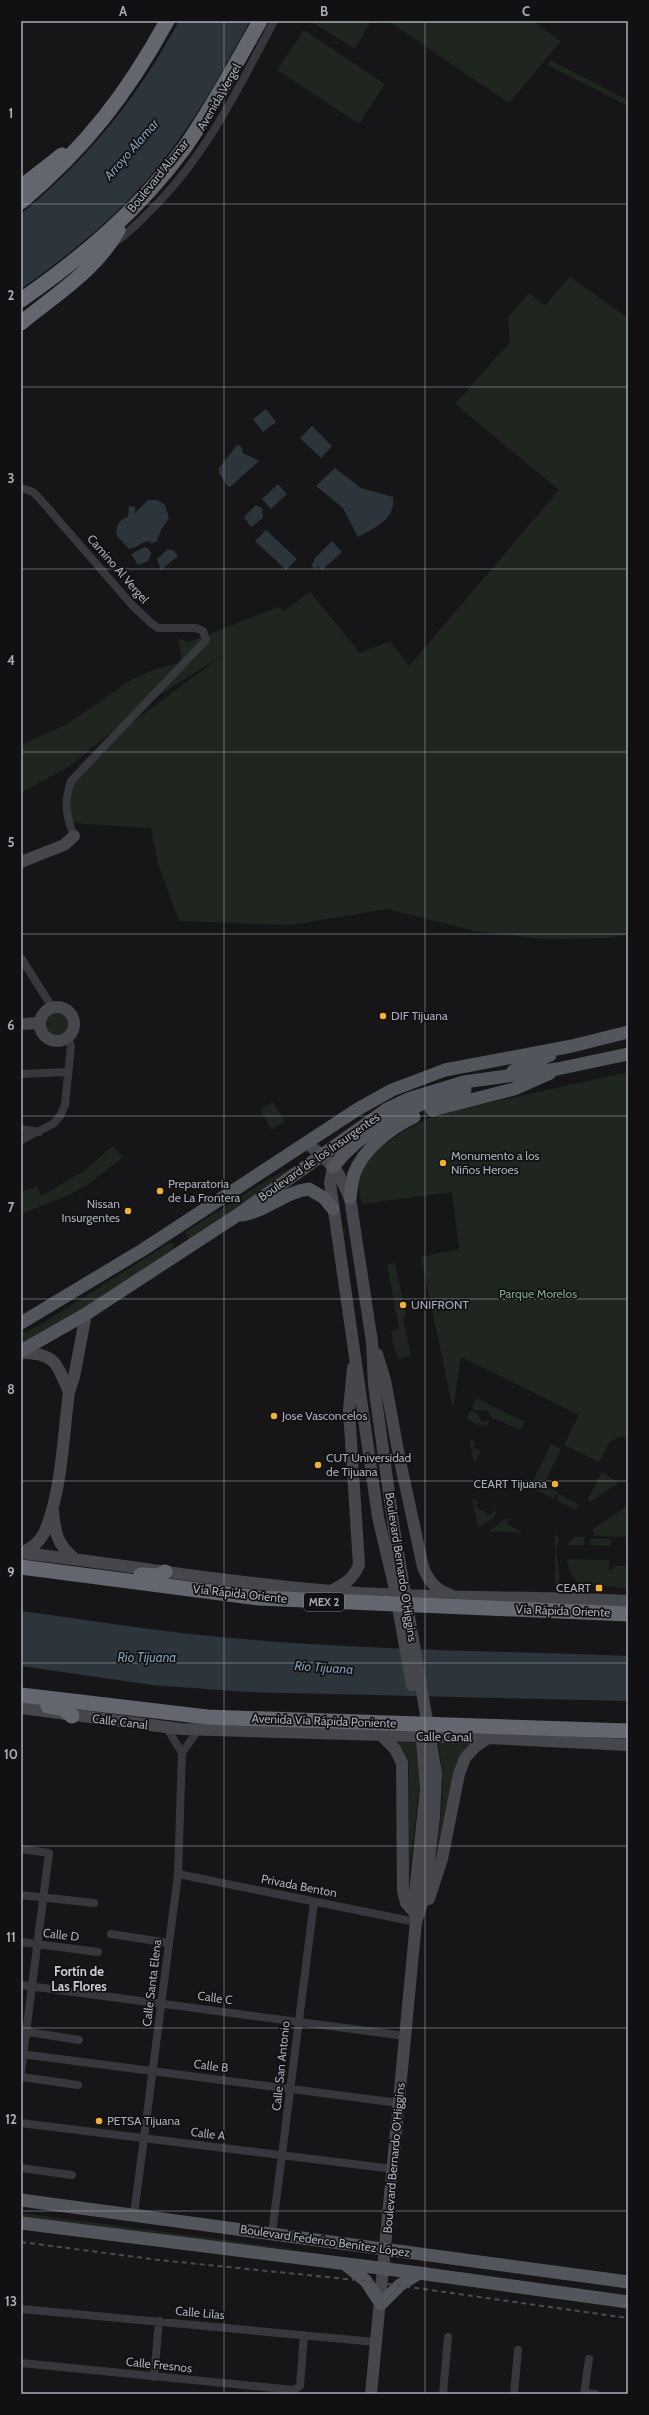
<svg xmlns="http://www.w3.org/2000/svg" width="649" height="2415" viewBox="0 0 649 2415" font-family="Cabin,sans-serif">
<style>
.green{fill:#1e261f}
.water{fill:#2c353c}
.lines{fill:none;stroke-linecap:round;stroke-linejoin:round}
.street{stroke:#37383d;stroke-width:8}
.secondary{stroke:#45474d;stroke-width:12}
.primary{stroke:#53555c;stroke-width:13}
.highway{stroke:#63666e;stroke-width:15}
.rail{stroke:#4a4c52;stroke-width:2;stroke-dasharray:5 4;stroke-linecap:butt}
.grid{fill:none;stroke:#a8adb8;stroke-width:1;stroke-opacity:0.55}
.poi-dot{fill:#f2b134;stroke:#111113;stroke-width:1.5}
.labels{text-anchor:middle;stroke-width:3.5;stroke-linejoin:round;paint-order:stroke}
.shield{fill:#111113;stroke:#7b7e86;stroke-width:1}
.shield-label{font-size:11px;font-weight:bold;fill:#a8adb8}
.street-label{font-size:12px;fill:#a8adb8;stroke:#111113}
.poi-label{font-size:12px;fill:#a8adb8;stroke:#111113;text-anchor:start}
.park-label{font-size:12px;fill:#7fa381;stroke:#111113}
.water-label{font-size:13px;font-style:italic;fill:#7f9bb3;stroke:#111113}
.neighbourhood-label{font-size:13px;font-weight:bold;fill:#c9ccd4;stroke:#111113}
.neatline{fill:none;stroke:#a8adb8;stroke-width:1.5}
.grid-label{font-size:13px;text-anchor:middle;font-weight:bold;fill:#a8adb8}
</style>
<rect width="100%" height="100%" fill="#161618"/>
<path class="green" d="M 310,21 L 371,21 L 355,49 Z
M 388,21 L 532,21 L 561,41 L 509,103 Z
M 304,30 L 385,84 L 359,124 L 277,70 Z
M 550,60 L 628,100 L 628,106 L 547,65 Z
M 570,277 L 628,318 L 628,934 L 610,938 L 543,939 L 475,931 L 387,909 L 291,925 L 179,921 L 158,864 L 151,828 L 83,824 L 70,821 L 72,781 L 106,742 L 223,655 L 145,704 L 70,766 L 21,793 L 21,745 L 67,724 L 131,680 L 153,670 L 182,662 L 178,638 L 188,642 L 279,607 L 284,611 L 310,592 L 360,653 L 390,641 L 409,666 L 559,490 L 455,404 L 510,342 L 508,318 L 529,293 L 545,305 Z
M43 1023a14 14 0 1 1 28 0a14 14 0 1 1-28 0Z
M 628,1072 L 628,1439 L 621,1436 L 609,1443 L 599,1462 L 564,1445 L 579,1415 L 461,1357 L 453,1409 L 421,1257 L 459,1249 L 452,1192 L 362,1204 C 361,1198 358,1189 359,1183 C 361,1151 414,1124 439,1114 Z
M 273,1102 L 285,1121 L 272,1130 L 260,1110 Z
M 112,1146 L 123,1157 L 89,1184 L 71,1194 L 21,1214 L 21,1192 L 37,1186 L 41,1196 L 87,1169 Z
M 300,1163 L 189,1241 L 185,1232 L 267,1180 Z
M 169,1243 L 173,1244 L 174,1248 L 49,1333 L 21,1346 L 21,1334 L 40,1325 Z
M 395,1263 L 406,1316 L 403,1319 L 411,1355 L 399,1359 L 394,1348 L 391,1331 L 399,1328 L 387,1264 Z
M 476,1398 L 524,1422 L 520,1430 L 491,1417 L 487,1410 L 479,1411 L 472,1408 Z
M 471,1410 L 478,1414 L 482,1422 L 490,1420 L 486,1427 L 484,1425 L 482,1427 L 466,1419 Z
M 469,1439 L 475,1442 L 473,1447 L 481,1451 L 474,1463 Z
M 551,1444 L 561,1449 L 543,1485 L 558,1492 L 554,1499 L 530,1487 Z
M 602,1472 L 619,1483 L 590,1502 L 588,1499 Z
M 559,1494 L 578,1504 L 576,1510 L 556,1500 Z
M 472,1498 L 478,1502 L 475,1507 L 491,1515 L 493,1510 L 496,1512 L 494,1517 L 480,1527 L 478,1526 Z
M 628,1505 L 628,1537 L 595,1536 L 592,1530 Z
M 506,1518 L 510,1519 L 507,1524 L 523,1533 L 489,1531 Z
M 555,1534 L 559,1539 L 556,1550 L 560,1578 L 555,1592 Z
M 574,1537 L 585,1537 L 584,1545 L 567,1545 Z
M 590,1538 L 611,1539 L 611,1546 L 590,1545 Z
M 567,1559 L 609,1560 L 609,1573 L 611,1569 L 614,1569 L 614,1566 L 628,1566 L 628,1590 C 601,1578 573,1601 567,1559 Z
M 396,1741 L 417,1743 L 420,1783 L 407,1892 L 409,1765 Z
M 438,1743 L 476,1743 L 472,1747 L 431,1881 C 439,1835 448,1789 438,1743 Z
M 21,2213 L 317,2252 L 21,2220 Z"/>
<path class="water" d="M 179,21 L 250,21 C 227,63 203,107 174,146 C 133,203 78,249 21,289 L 21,214 C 90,156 136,100 179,21 Z
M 266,409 L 276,422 L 263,432 L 253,419 Z
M 312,426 L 332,446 L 321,458 L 300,438 Z
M 237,445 L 241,446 L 243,453 L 259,461 L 230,487 L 227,486 L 219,473 L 219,468 Z
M 335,468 L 361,488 L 393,497 C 396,520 374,528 358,537 L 343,508 L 316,486 Z
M 278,484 L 287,494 L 271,509 L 262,499 Z
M 148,500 L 157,500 L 165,505 L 169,518 L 161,530 L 157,541 L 151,544 L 151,541 C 140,542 137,548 129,549 L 117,536 C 115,527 119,519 128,517 L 129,506 L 135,507 L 135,513 Z
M 256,505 L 262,508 L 263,518 L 251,527 L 244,517 Z
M 266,530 L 297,559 L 286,570 L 255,541 Z
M 332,541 L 342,552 L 322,570 L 318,566 L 315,569 L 311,565 L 314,562 L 314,559 Z
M 145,547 L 149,549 L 151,554 L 148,561 L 138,565 L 131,554 Z
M 168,549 L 174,551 L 178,556 L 161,570 L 157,559 Z
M 21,1611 C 95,1621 168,1633 243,1639 C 371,1650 500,1651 628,1656 L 628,1701 L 247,1692 L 152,1685 L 21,1666 Z"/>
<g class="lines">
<path class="street" d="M 115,242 C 128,234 139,222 149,212 C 205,158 238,89 274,21
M 21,488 L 33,492 L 40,499 L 132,605 L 150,622 L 158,628 L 196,628 L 203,631 L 206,640 L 71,781 C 64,801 66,817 74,836
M 21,958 L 52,1007
M 21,1074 L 68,1072
M 21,1129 L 39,1132
M 21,1140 L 53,1124 L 60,1116 L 65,1105 L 71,1046 L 68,1037
M 182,1753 L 198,1730
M 21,1849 L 49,1853 L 21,2072
M 178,1874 L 416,1922
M 21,1895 L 94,1903
M 111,1934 L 169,1943
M 21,1942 L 98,1952
M 21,1985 L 405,2036
M 22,2031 L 79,2040
M 21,2054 L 399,2103
M 21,2077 L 78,2085
M 21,2123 L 393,2169
M 21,2168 L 72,2175
M 134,2215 L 178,1874 L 182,1753 L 167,1728
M 272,2233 L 314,1902
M 21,2309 L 376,2342
M 21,2363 L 294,2390 L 300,2386 L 304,2335
M 154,2377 L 159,2321
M 585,2393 L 595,2394
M 443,2394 L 448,2337
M 514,2394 L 518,2350
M 584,2394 L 589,2359"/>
<path class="secondary" d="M 21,862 L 64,845 L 74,836
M40 1024a17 17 0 1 1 34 0a17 17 0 1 1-34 0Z
M 21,1024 L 40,1023
M 306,1143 L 322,1155 L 338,1173 L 350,1198 L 372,1342 L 374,1385 L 394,1529 L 436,1773 L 434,1817 L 425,1894 L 416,1922 L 371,2394
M 333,1167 L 330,1183 L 378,1517 L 394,1585 L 412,1685
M 21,1353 C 56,1353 56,1363 69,1392
M 377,1354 L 385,1380 L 399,1456 L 423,1567 C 428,1580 436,1591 451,1595
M 53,1511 C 55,1532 57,1545 74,1558
M 21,1553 C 125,1564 227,1583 331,1591 C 430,1599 529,1596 628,1601
M 21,1553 C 31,1549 39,1543 44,1533 C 62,1493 63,1436 69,1392 L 74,1377 L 86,1314
M 331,1591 C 345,1584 353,1579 359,1565 L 349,1410 L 353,1368
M 21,1708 L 181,1729 L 488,1738 L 628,1745
M 381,1735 L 395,1749 L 402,1763 L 403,1891 L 406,1903 L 414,1912
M 429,1899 L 442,1859 L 459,1774 L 465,1758 L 476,1746 L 488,1738
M 416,1919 L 415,1892 L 426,1789 L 422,1740"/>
<path class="primary" d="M 513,1071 L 550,1055
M 432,1110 L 514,1089 L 550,1073
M 333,1167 C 365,1126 416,1103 465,1090
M 350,1198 C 351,1190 352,1181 354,1174 C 363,1149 391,1128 414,1117
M 242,1215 C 267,1211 284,1192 309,1189 L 324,1198 L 333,1209
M 21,1323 L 144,1249 L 358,1109 L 392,1090 L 445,1070 L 572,1046 L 628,1032
M 21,1351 L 86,1314 L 236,1216 L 387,1109 L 408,1099 L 464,1082 L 557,1069 L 628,1054
M 21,2200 L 628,2282
M 21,2223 L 419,2273 L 628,2302
M 346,2265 L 366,2281 L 381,2304 L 400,2285 L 419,2273"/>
<path class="highway" d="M 21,187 L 62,155
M 21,202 C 85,148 127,94 167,21
M 21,300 C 83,257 140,209 185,147 C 213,107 236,63 260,21
M 21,323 C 56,294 96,270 118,230
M 21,1567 L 259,1598 L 628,1614
M 141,1575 L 159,1576 L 165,1572
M 21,1695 L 207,1717 L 628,1731
M 48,1706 L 64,1709 L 72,1716"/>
<path class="rail" d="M 21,2242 L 159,2260 L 366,2281 L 628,2318"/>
</g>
<path class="grid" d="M 224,21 L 224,2394M 425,21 L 425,2394M 21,204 L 628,204M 21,387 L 628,387M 21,569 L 628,569M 21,752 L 628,752M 21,934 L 628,934M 21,1116 L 628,1116M 21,1299 L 628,1299M 21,1481 L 628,1481M 21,1663 L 628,1663M 21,1846 L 628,1846M 21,2028 L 628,2028M 21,2211 L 628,2211"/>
<g class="poi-dot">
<circle cx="383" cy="1016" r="4"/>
<circle cx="443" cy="1163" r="4"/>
<circle cx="160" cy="1191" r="4"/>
<circle cx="128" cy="1211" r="4"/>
<circle cx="403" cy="1305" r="4"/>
<circle cx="274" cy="1416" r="4"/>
<circle cx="318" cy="1465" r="4"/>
<circle cx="555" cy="1484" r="4"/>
<rect x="595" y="1584" width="8" height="8" rx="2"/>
<circle cx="99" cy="2121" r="4"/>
</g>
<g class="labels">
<rect class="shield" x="304" y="1593" width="40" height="18" rx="3"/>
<g class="shield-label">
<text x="324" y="1606">MEX 2</text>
</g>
<g class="street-label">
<text transform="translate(219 97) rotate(-60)" y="4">Avenida Vergel</text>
<text transform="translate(158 176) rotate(-51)" y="4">Boulevard Alamar</text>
<text transform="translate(118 569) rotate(49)" y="4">Camino Al Vergel</text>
<text transform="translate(319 1157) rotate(-35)" y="4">Boulevard de los Insurgentes</text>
<text transform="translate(401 1567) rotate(81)" y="4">Boulevard Bernardo O'Higgins</text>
<text transform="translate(240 1594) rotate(6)" y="4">Vía Rápida Oriente</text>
<text transform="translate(563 1611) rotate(2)" y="4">Vía Rápida Oriente</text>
<text transform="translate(324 1721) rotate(2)" y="4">Avenida Vía Rápida Poniente</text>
<text transform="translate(120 1722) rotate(7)" y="4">Calle Canal</text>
<text transform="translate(444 1737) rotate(1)" y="4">Calle Canal</text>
<text transform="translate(299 1886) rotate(11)" y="4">Privada Benton</text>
<text transform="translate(61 1935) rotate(7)" y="4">Calle D</text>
<text transform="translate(152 1983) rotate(-83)" y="4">Calle Santa Elena</text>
<text transform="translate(215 1998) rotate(8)" y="4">Calle C</text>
<text transform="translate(211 2066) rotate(7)" y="4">Calle B</text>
<text transform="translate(281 2066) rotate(-84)" y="4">Calle San Antonio</text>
<text transform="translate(208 2134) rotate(7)" y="4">Calle A</text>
<text transform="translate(394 2158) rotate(-85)" y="4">Boulevard Bernardo O'Higgins</text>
<text transform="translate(325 2241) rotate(8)" y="4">Boulevard Federico Benítez López</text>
<text transform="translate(200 2313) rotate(5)" y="4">Calle Lilas</text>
<text transform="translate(159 2365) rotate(6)" y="4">Calle Fresnos</text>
</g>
<g class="poi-label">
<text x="391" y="1020">DIF Tijuana</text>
<text x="451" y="1160">Monumento a los<tspan x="451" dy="14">Niños Heroes</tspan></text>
<text x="168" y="1188">Preparatoria<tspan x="168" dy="14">de La Frontera</tspan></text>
<text x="120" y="1208" text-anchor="end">Nissan<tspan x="120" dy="14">Insurgentes</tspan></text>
<text x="411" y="1309">UNIFRONT</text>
<text x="282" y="1420">Jose Vasconcelos</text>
<text x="326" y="1462">CUT Universidad<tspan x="326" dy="14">de Tijuana</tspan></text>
<text x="547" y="1488" text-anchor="end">CEART Tijuana</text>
<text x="591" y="1592" text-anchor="end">CEART</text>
<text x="107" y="2125">PETSA Tijuana</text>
</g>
<g class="park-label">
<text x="538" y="1298">Parque Morelos</text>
</g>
<g class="water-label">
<text transform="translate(131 149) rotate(-49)" y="5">Arroyo Alamar</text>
<text x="147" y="1662">Rio Tijuana</text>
<text transform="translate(324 1667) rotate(4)" y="5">Río Tijuana</text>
</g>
<g class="neighbourhood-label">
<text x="79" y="1976">Fortín de<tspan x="79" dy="15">Las Flores</tspan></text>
</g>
</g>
<rect width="649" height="2415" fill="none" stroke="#111113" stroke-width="44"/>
<rect x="22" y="22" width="605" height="2371" class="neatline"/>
<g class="grid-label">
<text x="123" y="16">A</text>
<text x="324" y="16">B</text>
<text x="526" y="16">C</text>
<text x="11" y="118">1</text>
<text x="11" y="300">2</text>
<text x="11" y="483">3</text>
<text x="11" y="665">4</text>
<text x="11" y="847">5</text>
<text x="11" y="1030">6</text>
<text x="11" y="1212">7</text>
<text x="11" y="1394">8</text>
<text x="11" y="1577">9</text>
<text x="11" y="1759">10</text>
<text x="11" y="1942">11</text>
<text x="11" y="2124">12</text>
<text x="11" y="2306">13</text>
</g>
</svg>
